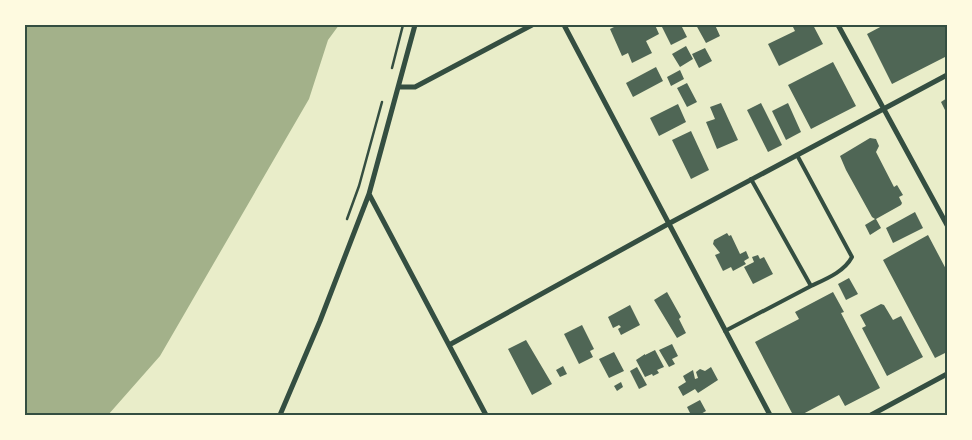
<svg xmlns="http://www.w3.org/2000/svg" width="972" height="440" viewBox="0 0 972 440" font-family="'PT Sans Narrow',sans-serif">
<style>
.water{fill:#a3b18a}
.building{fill:#4f6655}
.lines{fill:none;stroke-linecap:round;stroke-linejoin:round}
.path{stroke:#344e41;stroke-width:2.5}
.service{stroke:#344e41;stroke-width:4}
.minor{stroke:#344e41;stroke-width:5}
.neatline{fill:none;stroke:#344e41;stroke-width:2}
</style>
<rect width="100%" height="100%" fill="#e9edc9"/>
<path class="water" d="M 25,25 L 339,25 L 328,40 L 309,99 L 160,356 L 108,415 L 25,415 Z"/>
<path class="building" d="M 618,25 L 630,26 L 655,25 L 659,34 L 646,41 L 652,53 L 632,63 L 628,53 L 622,56 L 610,29 Z
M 661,25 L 681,25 L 687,37 L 671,45 Z
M 696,25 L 715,25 L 720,36 L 706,43 Z
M 792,25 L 813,25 L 823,44 L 779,66 L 768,44 L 795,31 Z
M 884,25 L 947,25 L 947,56 L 892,84 L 867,34 Z
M 686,46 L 693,59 L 680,67 L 672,54 Z
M 705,48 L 712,61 L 699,68 L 692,54 Z
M 833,62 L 856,106 L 811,129 L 788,85 Z
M 656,67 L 663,81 L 633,97 L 626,83 Z
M 680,70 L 684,79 L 671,86 L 667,77 Z
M 687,83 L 697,102 L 687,107 L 677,88 Z
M 947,98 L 947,114 L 941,102 Z
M 721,103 L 738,140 L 717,149 L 706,122 L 715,119 L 710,107 Z
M 761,103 L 782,145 L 768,152 L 747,110 Z
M 788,103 L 801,132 L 786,140 L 772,111 Z
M 678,104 L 686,122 L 659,136 L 650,118 Z
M 691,131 L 709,170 L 691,179 L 672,140 Z
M 870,138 L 876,139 L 879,146 L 876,152 L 894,187 L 897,185 L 903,195 L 899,197 L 902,203 L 901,205 L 876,219 L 881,228 L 870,235 L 865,225 L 875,219 L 872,217 L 846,170 L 840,156 Z
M 915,212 L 923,228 L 893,243 L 886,228 Z
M 727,233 L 729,236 L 731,235 L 740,254 L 746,251 L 749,258 L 744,261 L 746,264 L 733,271 L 731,267 L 723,271 L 715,255 L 720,253 L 713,244 L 714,240 Z
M 928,235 L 947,271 L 947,352 L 935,358 L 883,260 Z
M 758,255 L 760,259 L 764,257 L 773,274 L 753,284 L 744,267 L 754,262 L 752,257 Z
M 849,278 L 858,294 L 846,300 L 838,284 Z
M 667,292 L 681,317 L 679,319 L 686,333 L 677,338 L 654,300 Z
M 833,292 L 844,312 L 841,313 L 880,388 L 845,406 L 839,395 L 801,415 L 793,415 L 755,342 L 799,319 L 795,312 Z
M 881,304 L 884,305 L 893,320 L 901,316 L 923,357 L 887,376 L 862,328 L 866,326 L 860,315 Z
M 630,305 L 640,325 L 621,335 L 618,329 L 621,327 L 619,325 L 613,328 L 608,317 Z
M 582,325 L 594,349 L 590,351 L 593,357 L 579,364 L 564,334 Z
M 526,340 L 552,384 L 532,395 L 508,349 Z
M 672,344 L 678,356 L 672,359 L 675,364 L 669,367 L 659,350 Z
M 655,350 L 664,367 L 657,370 L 659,373 L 653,376 L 652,374 L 645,377 L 636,360 L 645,354 L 645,355 Z
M 614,352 L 624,371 L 609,378 L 599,359 Z
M 563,366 L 567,374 L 560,377 L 556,370 Z
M 637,367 L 647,385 L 639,389 L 630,371 Z
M 711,367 L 718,380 L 698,393 L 695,389 L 683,396 L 678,387 L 686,382 L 683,376 L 693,370 L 695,379 L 698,378 L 696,372 L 700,369 L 705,371 Z
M 621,382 L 623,387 L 617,391 L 614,386 Z
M 700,400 L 706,411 L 699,415 L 691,415 L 687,407 Z"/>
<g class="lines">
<path class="path" d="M 392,68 L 403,25
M 347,219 L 359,186 L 382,102"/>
<path class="service" d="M 751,179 L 811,286 C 826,279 844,272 852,257 L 797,155
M 725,331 L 811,286"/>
<path class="minor" d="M 564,25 L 770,415
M 838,25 L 947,225
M 399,87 L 415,87 L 532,25
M 369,194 L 486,415
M 449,345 L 668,224 L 947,75
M 280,415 L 320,321 L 369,194 L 415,25
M 871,415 L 947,374"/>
</g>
<rect width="972" height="440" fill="none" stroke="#fefae0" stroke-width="52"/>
<rect x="26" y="26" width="920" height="388" class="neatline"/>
</svg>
